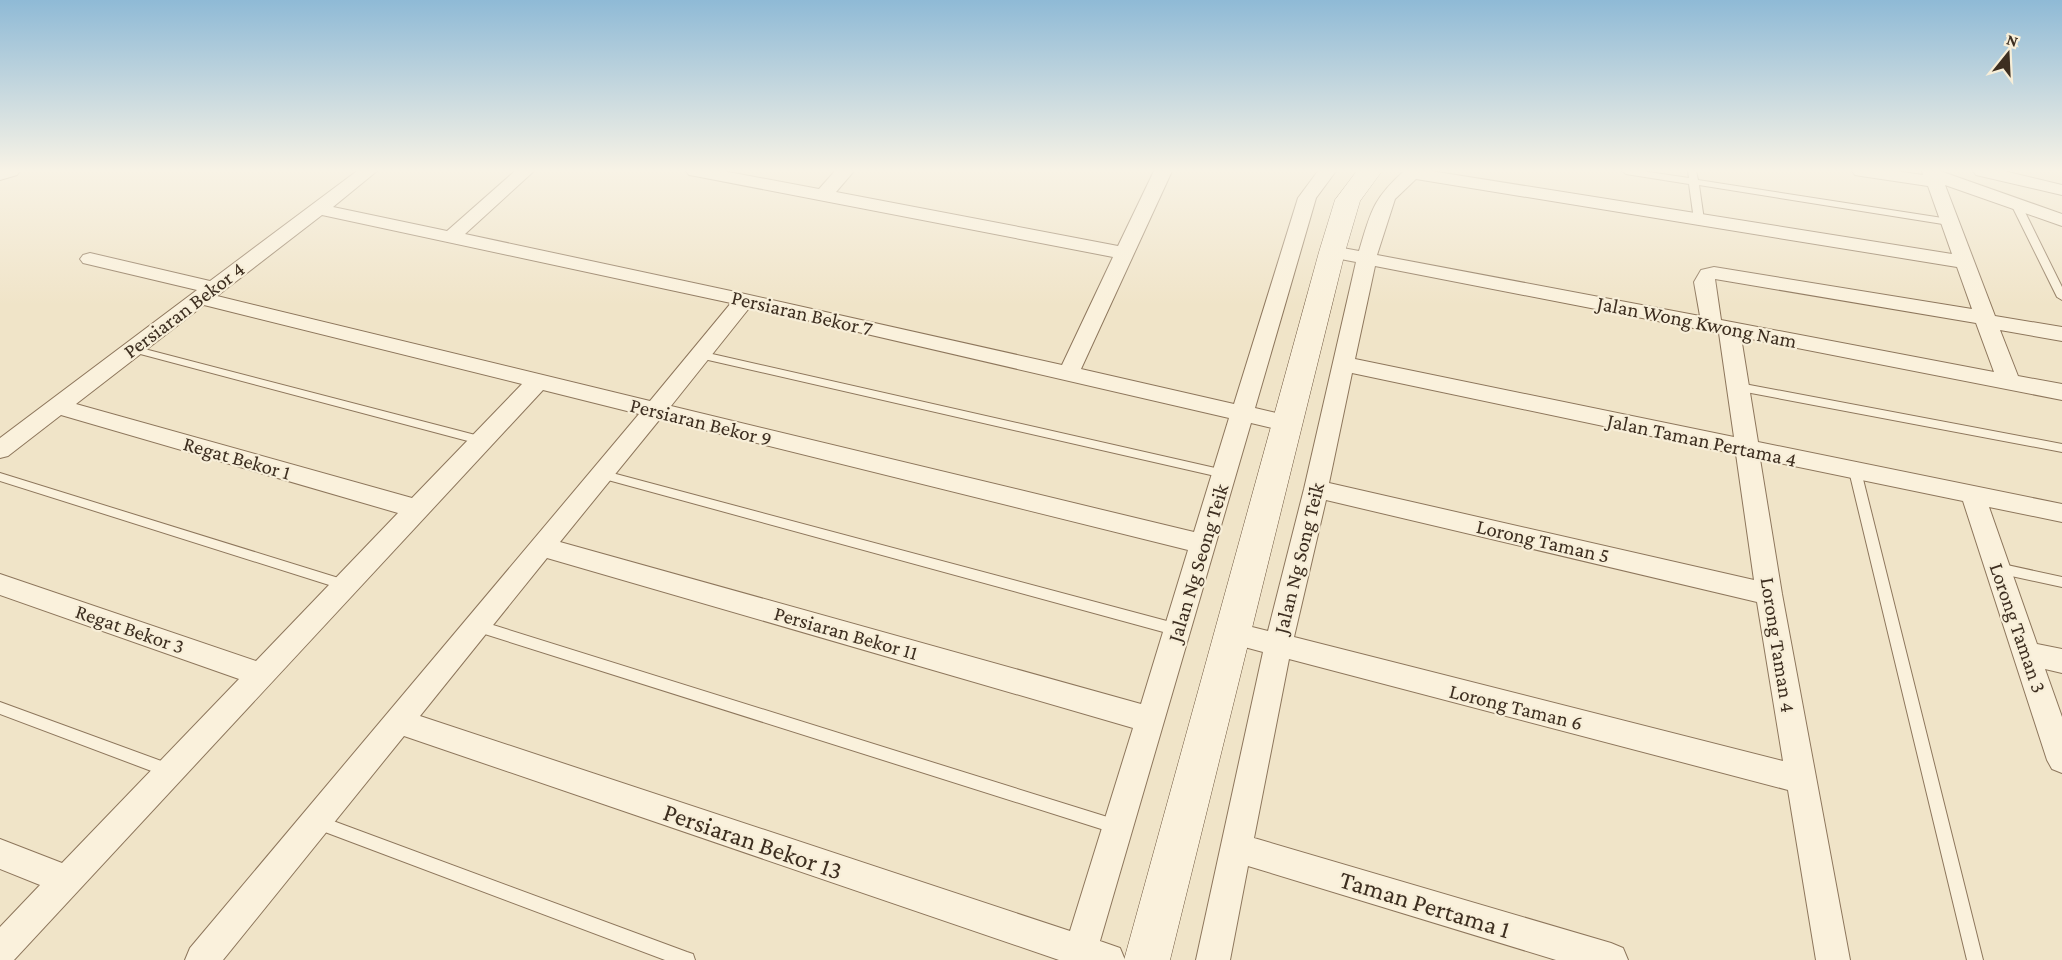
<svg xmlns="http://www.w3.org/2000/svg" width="2062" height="960" viewBox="0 0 2062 960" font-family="'Crimson Pro',serif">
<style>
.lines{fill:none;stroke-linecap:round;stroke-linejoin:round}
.service-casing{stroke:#8d765c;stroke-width:2}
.minor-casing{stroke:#8d765c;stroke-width:2}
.secondary-casing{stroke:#6f573f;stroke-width:1}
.service{fill:#faf1dc;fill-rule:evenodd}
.minor{fill:#faf1dc;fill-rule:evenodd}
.secondary{fill:#faf1dc;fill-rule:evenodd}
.labels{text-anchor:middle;stroke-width:4.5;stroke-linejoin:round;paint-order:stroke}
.street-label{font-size:21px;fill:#3d2e20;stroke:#f7eed8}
.near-street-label{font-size:26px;fill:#3d2e20;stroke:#f7eed8}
</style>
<rect width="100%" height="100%" fill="#f0e4c8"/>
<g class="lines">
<defs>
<path id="service" d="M 1622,171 L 1642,171 L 1689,178 L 1688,171 L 1696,171 L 1698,180 L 1949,219 L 1954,222 L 1949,225 L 1699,185 L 1704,220 L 1699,223 L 1694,220 L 1689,184 L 1626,174 Z
M 2016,201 L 2021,204 L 2062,287 L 2062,300 L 2057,297 L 2011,204 Z
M 133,346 L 483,437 L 489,441 L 483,445 L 129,351 L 128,349 Z
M 699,351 L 1224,470 L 1230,474 L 1224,478 L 695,357 L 694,355 L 695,353 Z
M 1739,383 L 2062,444 L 2062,452 L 1735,390 L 1733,387 L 1735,384 Z
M 1855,467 L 1861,471 L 1983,960 L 1967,960 L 1849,471 Z
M 601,470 L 1178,624 L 1183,626 L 1185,630 L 1183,634 L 1178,636 L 597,477 L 595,474 Z
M 0,473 L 345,580 L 350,581 L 352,585 L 350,589 L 345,590 L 0,481 Z
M 1998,563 L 2062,577 L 2062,587 L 1993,572 L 1992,568 L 1993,564 Z
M 477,620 L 1117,820 L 1122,822 L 1125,827 L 1122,832 L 1117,834 L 472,630 L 470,626 L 472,622 Z
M 0,702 L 175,766 L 177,771 L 175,776 L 170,778 L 0,714 Z
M 317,815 L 687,952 L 693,954 L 695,960 L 665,960 L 317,829 L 312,827 L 309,822 L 312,817 Z"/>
<path id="minor" d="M 0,171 L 20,171 L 17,175 L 0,180 Z
M 357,171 L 377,171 L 333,207 L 447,231 L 515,171 L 534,171 L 465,234 L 745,294 L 1062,365 L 1113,257 L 695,176 L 689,175 L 686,171 L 723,171 L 819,189 L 835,171 L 854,171 L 836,192 L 1118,246 L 1154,171 L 1172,171 L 1081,369 L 1234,404 L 1298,198 L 1318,171 L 1336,171 L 1316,198 L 1255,408 L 1293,417 L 1296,423 L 1293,429 L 1285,431 L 1251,423 L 1100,941 L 1120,948 L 1125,960 L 1059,960 L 404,736 L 223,960 L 185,960 L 190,948 L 639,414 L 543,390 L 14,960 L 0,960 L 0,927 L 40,885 L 0,869 L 0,839 L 62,863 L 239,679 L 0,595 L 0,574 L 256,661 L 398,513 L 61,415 L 8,456 L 0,458 L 0,438 L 197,290 L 83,263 L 80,259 L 83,255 L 90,253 L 210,281 ZM 322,215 L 731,303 L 650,401 L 217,296 ZM 204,305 L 522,384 L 412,498 L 76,404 ZM 750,307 L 1229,418 L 1194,532 L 671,406 ZM 660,419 L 1188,550 L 1141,704 L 560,542 ZM 547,558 L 1133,728 L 1070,931 L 420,716 Z
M 1404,171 L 1431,171 L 1952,254 L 1928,186 L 1861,176 L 1855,175 L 1852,171 L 1896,171 L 1923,175 L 1922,171 L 1940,171 L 2062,214 L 2062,226 L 1945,185 L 1995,316 L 2062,327 L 2062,341 L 2000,330 L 2018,376 L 2062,384 L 2062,400 L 1741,337 L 1758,442 L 2062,504 L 2062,522 L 1989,507 L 2037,644 L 2062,649 L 2062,673 L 2045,669 L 2062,717 L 2062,773 L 2052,769 L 2047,760 L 1963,501 L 1760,459 L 1782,594 L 1850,960 L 1816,960 L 1788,790 L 1289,659 L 1254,838 L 1611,943 L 1623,948 L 1628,960 L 1556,960 L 1248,866 L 1230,960 L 1196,960 L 1263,652 L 1222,641 L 1218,633 L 1222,625 L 1232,622 L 1268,631 L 1304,489 L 1356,262 L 1325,256 L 1322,252 L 1325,248 L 1332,246 L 1359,251 C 1371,212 1372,200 1404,171 ZM 1416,179 L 1957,267 L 1972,309 L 1714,267 L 1701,270 L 1694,282 L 1700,316 L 1377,255 L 1395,199 ZM 1375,266 L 1719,333 L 1734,437 L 1355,359 ZM 1715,279 L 1976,323 L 1994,372 L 1721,320 ZM 1352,373 L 1736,454 L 1754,580 L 1329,483 ZM 1326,500 L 1757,602 L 1783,761 L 1294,637 Z
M 1973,171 L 2004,171 L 2062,185 L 2062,195 L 1976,175 Z"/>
<path id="secondary" d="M 1357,171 L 1382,171 L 1360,201 L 1345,252 L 1170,960 L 1124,960 L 1319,252 L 1335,200 Z"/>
</defs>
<use href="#service" class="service-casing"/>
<use href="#minor" class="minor-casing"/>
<use href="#secondary" class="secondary-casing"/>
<use href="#service" class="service"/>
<use href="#minor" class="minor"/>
<use href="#secondary" class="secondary"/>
</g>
<linearGradient id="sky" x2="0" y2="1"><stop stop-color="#8fbad6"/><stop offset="0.56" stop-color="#f8f3e6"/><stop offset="1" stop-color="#f8f3e6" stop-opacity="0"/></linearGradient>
<rect width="2062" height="305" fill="url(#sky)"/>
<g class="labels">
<g class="street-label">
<text transform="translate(184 310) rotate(-37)" y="7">Persiaran Bekor 4</text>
<text transform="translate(802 313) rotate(13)" y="7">Persiaran Bekor 7</text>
<text transform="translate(1697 322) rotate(11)" y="7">Jalan Wong Kwong Nam</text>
<text transform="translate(701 422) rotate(14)" y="7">Persiaran Bekor 9</text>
<text transform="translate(1702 440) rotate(12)" y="7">Jalan Taman Pertama 4</text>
<text transform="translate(237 458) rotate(16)" y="7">Regat Bekor 1</text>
<text transform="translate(1543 541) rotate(13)" y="7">Lorong Taman 5</text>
<text transform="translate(1299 558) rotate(-76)" y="7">Jalan Ng Song Teik</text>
<text transform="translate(1198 563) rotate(-73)" y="7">Jalan Ng Seong Teik</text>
<text transform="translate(2018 628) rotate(71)" y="7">Lorong Taman 3</text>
<text transform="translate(130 629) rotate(19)" y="7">Regat Bekor 3</text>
<text transform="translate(846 633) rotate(16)" y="7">Persiaran Bekor 11</text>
<text transform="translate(1778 645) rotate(81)" y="7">Lorong Taman 4</text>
<text transform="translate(1516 707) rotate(14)" y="7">Lorong Taman 6</text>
</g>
<g class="near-street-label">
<text transform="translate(753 841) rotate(19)" y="9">Persiaran Bekor 13</text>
<text transform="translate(1425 904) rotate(17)" y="9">Taman Pertama 1</text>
</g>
</g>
<g transform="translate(2008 54) rotate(18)" stroke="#f7eed8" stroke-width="4.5" paint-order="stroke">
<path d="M0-4.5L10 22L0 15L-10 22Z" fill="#3d2e20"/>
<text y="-9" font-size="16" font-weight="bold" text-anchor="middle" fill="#3d2e20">N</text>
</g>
</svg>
